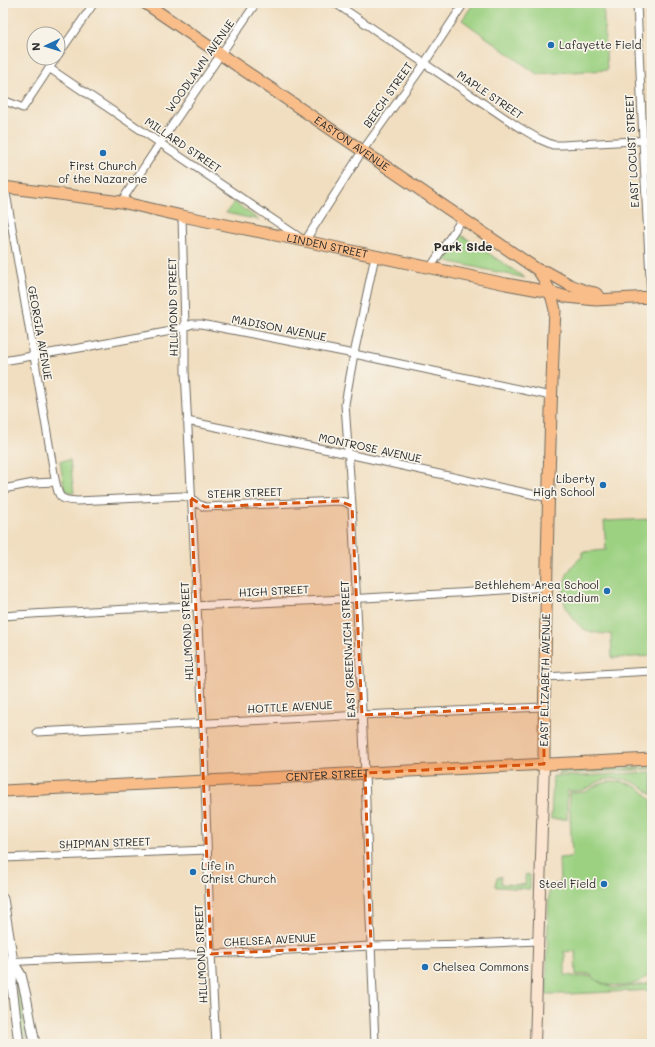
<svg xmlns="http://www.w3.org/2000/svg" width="655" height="1047" viewBox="0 0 655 1047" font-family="Mali,sans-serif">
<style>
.green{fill:#9cd182;stroke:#647e56}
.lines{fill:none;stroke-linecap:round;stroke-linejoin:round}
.minor-casing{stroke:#706a5f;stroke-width:9}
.tertiary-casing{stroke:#706a5f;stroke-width:11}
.secondary-casing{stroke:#706a5f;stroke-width:12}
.primary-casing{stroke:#706a5f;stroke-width:13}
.minor{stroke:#fff;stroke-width:7}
.tertiary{stroke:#fff;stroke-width:9}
.secondary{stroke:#fce5d0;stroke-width:10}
.primary{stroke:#f8bd89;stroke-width:11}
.marked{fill:#d5540f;fill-opacity:0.2;stroke:#d5540f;stroke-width:3;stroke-dasharray:8 5;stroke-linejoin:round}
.poi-dot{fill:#1f6fb2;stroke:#f7f3e8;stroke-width:1.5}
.labels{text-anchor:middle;stroke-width:3.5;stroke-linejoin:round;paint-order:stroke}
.poi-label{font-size:11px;fill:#2b2b2b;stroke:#f7f3e8;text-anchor:start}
.street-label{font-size:11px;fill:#2b2b2b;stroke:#f7f3e8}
.neighbourhood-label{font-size:12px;font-weight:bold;fill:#2b2b2b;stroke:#f7f3e8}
</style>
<rect width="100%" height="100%" fill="#f7f3e8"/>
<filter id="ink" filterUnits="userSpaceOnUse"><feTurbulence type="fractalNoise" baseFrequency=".025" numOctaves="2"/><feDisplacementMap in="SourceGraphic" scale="8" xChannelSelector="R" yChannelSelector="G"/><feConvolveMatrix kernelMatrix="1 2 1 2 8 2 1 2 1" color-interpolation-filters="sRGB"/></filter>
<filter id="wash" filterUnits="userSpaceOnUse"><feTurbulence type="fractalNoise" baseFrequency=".012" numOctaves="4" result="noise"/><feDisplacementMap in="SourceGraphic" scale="16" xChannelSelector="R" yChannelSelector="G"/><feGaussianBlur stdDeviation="0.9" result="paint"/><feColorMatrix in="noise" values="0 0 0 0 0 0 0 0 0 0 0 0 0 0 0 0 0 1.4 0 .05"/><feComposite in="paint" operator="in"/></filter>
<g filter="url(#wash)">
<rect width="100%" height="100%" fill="#f1dec0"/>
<path class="green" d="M 474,3 L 603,3 L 607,70 L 537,74 L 462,20 Z
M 234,202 L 259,220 L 226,213 Z
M 460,234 L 525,278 L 442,260 Z
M 70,460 L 74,493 L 67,491 L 64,487 L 60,461 Z
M 652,519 L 652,656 L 612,658 L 611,634 C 602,634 593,633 584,629 C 579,626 576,622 573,618 C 556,599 562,571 582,557 L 582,552 L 606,550 L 604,521 Z
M 652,767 L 652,769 L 558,774 L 558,773 L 559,773 L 559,771 Z
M 652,772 L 652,795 C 638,782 623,775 603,780 C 596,782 590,788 583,790 C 578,791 572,791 567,791 L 567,819 L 551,819 L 553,776 L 583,776 Z
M 612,781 C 628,781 642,787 652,801 L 652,972 L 641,981 L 631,985 L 623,986 L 607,985 L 598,981 L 589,974 L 576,975 L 575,951 L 563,952 L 565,954 L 565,975 L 574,976 L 574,977 L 589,976 L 603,984 L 613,988 L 626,987 L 647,984 L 652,979 L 652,990 L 569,994 L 546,994 L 549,888 L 552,889 L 552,885 L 560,883 L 559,858 L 572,857 L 569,793 L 586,792 L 594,787 L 600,784 Z
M 526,874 L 530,875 L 530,889 L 497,887 L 495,886 L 497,878 L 501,876 L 501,884 L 525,885 C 526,882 524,877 526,874 Z
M 16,980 L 20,982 L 28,1044 L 22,1044 Z"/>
</g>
<g filter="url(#ink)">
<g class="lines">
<defs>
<path id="minor" d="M 335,3 L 517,126 L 539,139 L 553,145 L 562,145 L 652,140
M 637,3 L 643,141 L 651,297
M 58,55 L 94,3
M 49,68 L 305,241 L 363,150 L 420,70 L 464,3
M 3,100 L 23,108 L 56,58
M 5,187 L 55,479 C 59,497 58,500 77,501 L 183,496 L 191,498 L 198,504 L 205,507 L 339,501 L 345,502 L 352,506
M 121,202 L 160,143 L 256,3
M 182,216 L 185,327 L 185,370 L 203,723 L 211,954 L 216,1044
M 375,256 L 354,354 L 345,404 L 352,506 L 365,773 L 369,894 L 375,1044
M 430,268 L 462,219
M 3,361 L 91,346 L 166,332 L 185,327 L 192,324 L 201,324 L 354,354 L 551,396
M 187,421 L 348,454 L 549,498
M 3,489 L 34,483 L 55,482
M 3,616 C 51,612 100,611 148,608 C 281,602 414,597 547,587
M 545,677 L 652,671
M 37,732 L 362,715 L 544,707
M 3,858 L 208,850
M 3,962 L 66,959 L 211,954 L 371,946 L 470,944 L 538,941"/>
<path id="tertiary" d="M 3,899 L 13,962 L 12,987 L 19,1044
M 13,962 L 21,975 L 26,996 L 35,1044"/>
<path id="secondary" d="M 535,1044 L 544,764"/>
<g id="primary">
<path id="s1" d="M 145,3 L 538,270 C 547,282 552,295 555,310 C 550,411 548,511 546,612 C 545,663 544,713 544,764"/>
<path id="s2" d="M 3,187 L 121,202 L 182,216 L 305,241 L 506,284 L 550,292 L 567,297 L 596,300 L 652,297"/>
<path d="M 538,270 L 547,272 L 570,285 L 586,291 L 595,293 L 599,296"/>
<path id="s3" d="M 3,791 L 652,759"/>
</g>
</defs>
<use href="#minor" class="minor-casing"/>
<use href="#tertiary" class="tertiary-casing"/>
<use href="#secondary" class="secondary-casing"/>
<use href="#primary" class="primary-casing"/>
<use href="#minor" class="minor"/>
<use href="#tertiary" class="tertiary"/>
<use href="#secondary" class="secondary"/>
<use href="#primary" class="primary"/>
</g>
</g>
<path class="marked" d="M 191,498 L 205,507 L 339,501 L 352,506 L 362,715 L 544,707 L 544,764 L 365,773 L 371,946 L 211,954 Z"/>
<g class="poi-dot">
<circle cx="551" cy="45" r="4"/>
<circle cx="103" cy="153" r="4"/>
<circle cx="603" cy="485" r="4"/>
<circle cx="607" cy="591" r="4"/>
<circle cx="193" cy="872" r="4"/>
<circle cx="604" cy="884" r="4"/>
<circle cx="425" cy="967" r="4"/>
</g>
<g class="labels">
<g class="poi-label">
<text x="559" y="49">Lafayette Field</text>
<text x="103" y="170" text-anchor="middle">First Church<tspan x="103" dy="13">of the Nazarene</tspan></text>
<text x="595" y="483" text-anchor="end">Liberty<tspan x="595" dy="13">High School</tspan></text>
<text x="599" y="589" text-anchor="end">Bethlehem Area School<tspan x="599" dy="13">District Stadium</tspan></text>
<text x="201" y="870">Life in<tspan x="201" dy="13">Christ Church</tspan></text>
<text x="596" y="888" text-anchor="end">Steel Field</text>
<text x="433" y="971">Chelsea Commons</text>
</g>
<g class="street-label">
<text transform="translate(200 66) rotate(-55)" y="4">WOODLAWN AVENUE</text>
<text transform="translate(388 95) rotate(-55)" y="4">BEECH STREET</text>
<text transform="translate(490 95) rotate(34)" y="4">MAPLE STREET</text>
<text dy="4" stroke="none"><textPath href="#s1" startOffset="250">EASTON AVENUE</textPath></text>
<text transform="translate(183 145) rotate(34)" y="4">MILLARD STREET</text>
<text transform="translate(632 151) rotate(-93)" y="4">EAST LOCUST STREET</text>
<text dy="4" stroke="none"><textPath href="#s2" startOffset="330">LINDEN STREET</textPath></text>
<text transform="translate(173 307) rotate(-91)" y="4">HILLMOND STREET</text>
<text transform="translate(279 328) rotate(11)" y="4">MADISON AVENUE</text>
<text transform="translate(40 333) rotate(80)" y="4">GEORGIA AVENUE</text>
<text transform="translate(370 448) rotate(12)" y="4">MONTROSE AVENUE</text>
<text transform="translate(245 493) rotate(-2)" y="4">STEHR STREET</text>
<text transform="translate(274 591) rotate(-3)" y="4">HIGH STREET</text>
<text transform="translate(187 631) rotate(-93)" y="4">HILLMOND STREET</text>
<text transform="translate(348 649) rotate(-93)" y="4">EAST GREENWICH STREET</text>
<text transform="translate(545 680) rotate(-89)" y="4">EAST ELIZABETH AVENUE</text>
<text transform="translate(290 707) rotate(-3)" y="4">HOTTLE AVENUE</text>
<text dy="4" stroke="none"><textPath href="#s3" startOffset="325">CENTER STREET</textPath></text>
<text transform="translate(105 843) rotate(-2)" y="4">SHIPMAN STREET</text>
<text transform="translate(270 940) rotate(-3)" y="4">CHELSEA AVENUE</text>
<text transform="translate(201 954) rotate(-93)" y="4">HILLMOND STREET</text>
</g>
<g class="neighbourhood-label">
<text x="463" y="251">Park Side</text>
</g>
</g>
<rect width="655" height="1047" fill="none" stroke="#f7f3e8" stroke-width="16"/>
<g transform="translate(46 46) rotate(266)"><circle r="19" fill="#f7f3e8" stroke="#a5a39c"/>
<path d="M0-3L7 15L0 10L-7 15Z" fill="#1f6fb2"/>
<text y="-6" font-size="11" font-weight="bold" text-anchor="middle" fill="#2b2b2b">N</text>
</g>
</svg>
